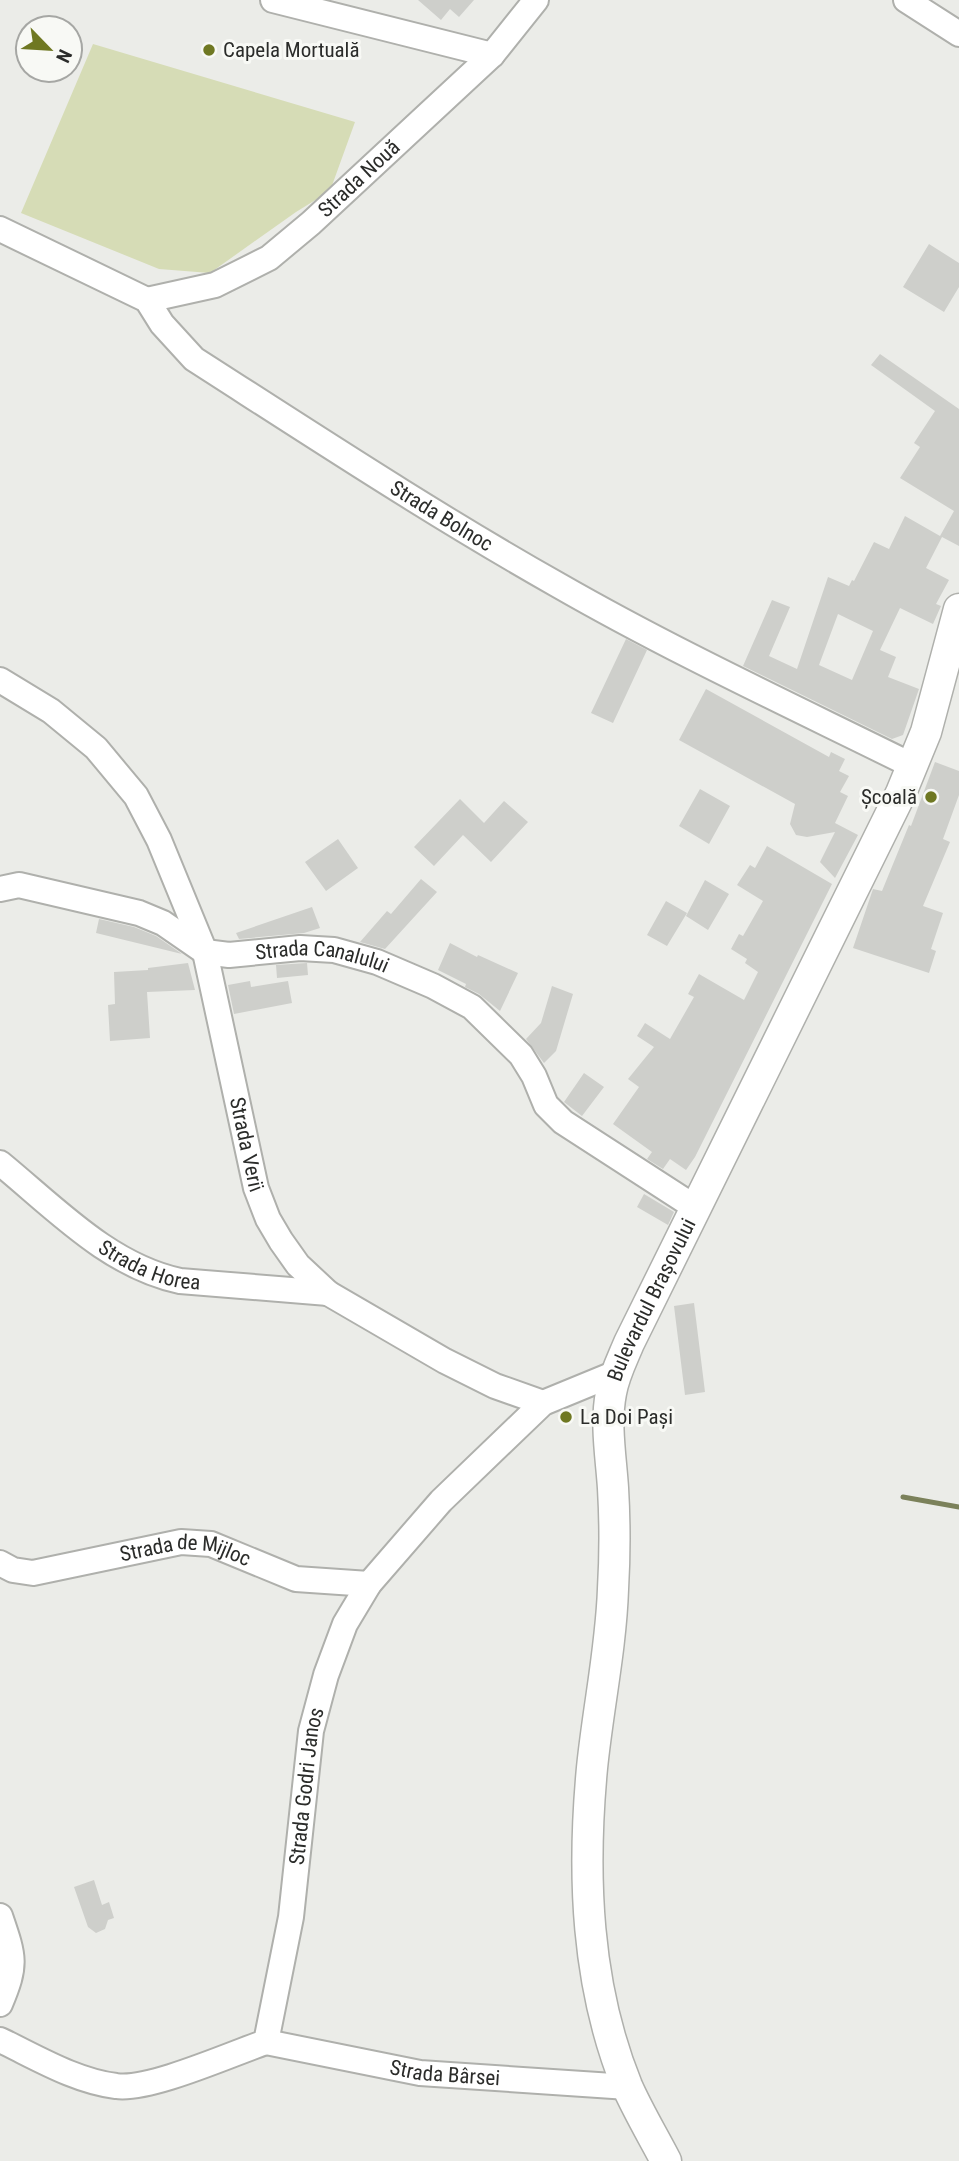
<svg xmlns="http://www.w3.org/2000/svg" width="959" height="2161" viewBox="0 0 959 2161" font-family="'Roboto Condensed',sans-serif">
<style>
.green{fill:#d6dcb6}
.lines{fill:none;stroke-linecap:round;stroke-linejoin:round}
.stream{stroke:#7b815a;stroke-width:5}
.building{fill:#cecfcb;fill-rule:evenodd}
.minor-casing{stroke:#afb0ac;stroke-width:28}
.major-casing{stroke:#afb0ac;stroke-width:33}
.minor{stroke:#fff;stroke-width:24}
.major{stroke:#fff;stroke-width:30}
.poi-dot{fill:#6f7822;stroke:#f8f9f5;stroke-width:2.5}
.labels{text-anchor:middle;stroke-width:6;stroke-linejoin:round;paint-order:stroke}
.poi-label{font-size:21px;fill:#2b2c2a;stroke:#f8f9f5;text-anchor:start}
.street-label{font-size:21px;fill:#2b2c2a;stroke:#f8f9f5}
</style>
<rect width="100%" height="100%" fill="#ebece8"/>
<path class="green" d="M 93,44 L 355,122 L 330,191 L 296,212 L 210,273 L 159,269 L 21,213 Z"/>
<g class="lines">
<path class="stream" d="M 903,1497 L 959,1507"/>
</g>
<path class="building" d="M 418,0 L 474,0 L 459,17 L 450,9 L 441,20 Z
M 929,244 L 959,263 L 959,287 L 944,312 L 903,287 Z
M 880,354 L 959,409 L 959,546 L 942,537 L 926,568 L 949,580 L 936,604 L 941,606 L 933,624 L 900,608 L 880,650 L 896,657 L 888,677 L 919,689 L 903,735 L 892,739 L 743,666 L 772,600 L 790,607 L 769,656 L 797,669 L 828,577 L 849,586 L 852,580 L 854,581 L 874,542 L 889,549 L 905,516 L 940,536 L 954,511 L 900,478 L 920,447 L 914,443 L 935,411 L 871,365 ZM 838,614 L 873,631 L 852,680 L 819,665 Z
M 626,639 L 647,650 L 613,723 L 591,713 Z
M 706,689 L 829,757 L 831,752 L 845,759 L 839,771 L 849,776 L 840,792 L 848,796 L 835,823 L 858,835 L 835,878 L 820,862 L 835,832 L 807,837 L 796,835 L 790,824 L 795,804 L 679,740 Z
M 935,762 L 959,771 L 959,795 L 943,839 L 950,842 L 923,906 L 943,913 L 931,949 L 936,951 L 929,973 L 853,948 L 873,889 L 882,891 L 909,825 L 911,826 Z
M 700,789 L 730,806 L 709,844 L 679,826 Z
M 460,799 L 484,823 L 504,801 L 528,822 L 491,862 L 463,835 L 434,866 L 414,847 Z
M 338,839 L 358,868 L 326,891 L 305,862 Z
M 767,846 L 832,884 L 695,1157 L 686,1170 L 670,1159 L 663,1169 L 647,1159 L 652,1152 L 613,1124 L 639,1087 L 628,1079 L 654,1047 L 637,1036 L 645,1023 L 670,1039 L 694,997 L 688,994 L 699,974 L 744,1000 L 758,972 L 745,963 L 747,959 L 731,949 L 739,934 L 743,936 L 763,901 L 737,885 L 750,865 L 755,868 Z
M 421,879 L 437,892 L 385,949 L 360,942 L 387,911 L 391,914 Z
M 705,880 L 729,894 L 708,930 L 686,916 Z
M 666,901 L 687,913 L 667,946 L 647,935 Z
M 312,907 L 320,928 L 304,933 L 239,939 L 236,933 Z
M 99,919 L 134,927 L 156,936 L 182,954 L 96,933 Z
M 450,943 L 477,957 L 478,955 L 518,973 L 500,1011 L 479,994 L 465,987 L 466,984 L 438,970 Z
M 188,963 L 195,990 L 147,992 L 150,1038 L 110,1041 L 108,1005 L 115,1004 L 114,972 L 148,970 L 148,968 Z
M 307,963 L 308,975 L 277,978 L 276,965 Z
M 250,981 L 251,987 L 288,981 L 292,1003 L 234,1014 L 228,985 Z
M 552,986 L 573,994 L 556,1051 L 544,1063 L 526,1039 L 541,1023 Z
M 584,1073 L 604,1087 L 582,1116 L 564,1102 Z
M 644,1194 L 674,1212 L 668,1225 L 637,1207 Z
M 694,1303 L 705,1392 L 685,1395 L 674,1306 Z
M 94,1880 L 102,1905 L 109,1902 L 114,1918 L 108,1920 L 105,1929 L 96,1933 L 88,1927 L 74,1887 Z"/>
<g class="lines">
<defs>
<g id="minor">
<path d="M 273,0 L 492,55"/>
<path d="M 906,0 L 959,34"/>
<path id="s1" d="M 0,229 L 147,300 L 162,324 L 194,359 C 314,436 434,515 558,585 C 673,651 794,707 913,766"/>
<path id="s2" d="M 147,300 L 215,285 L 269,258 L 311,223 L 492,55 L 536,0"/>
<path id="s3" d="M 0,680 L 51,711 L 96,748 L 136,796 L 159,840 L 205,952 L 256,1188 L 268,1219 L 281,1241 L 298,1265 L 328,1293 L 445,1361 L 495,1386 L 543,1403"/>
<path id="s4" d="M 0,889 L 19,885 L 139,913 L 163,923 L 205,952 L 229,955 L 300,948 L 334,950 L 377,962 L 433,986 L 472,1007 L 521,1055 L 534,1076 L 546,1105 L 563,1122 L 696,1208"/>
<path id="s5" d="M 0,1163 C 55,1208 109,1266 180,1281 L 328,1293"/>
<path id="s6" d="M 0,1563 L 13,1570 L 33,1573 L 181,1542 L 211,1544 L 296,1579 L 369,1584"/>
<path d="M 0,1916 C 14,1957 17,1964 0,2004"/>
<path id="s7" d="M 0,2040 C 36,2057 75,2081 116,2086 C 149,2091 231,2054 266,2042 L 291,1917 L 311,1731 L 326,1675 L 345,1624 L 369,1584 L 441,1501 L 543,1403 L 616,1373"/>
<path id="s8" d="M 266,2042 L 420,2073 L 628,2087"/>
</g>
<g id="major">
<path id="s9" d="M 666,2161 C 653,2136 638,2111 627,2086 C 586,1985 582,1875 592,1768 C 598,1708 611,1649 613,1589 C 615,1555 615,1522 613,1488 C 611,1457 605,1424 611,1393 C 614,1375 622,1360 629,1343 L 901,793 L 926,732 L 959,609"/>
</g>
</defs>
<use href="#minor" class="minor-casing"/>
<use href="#major" class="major-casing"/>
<use href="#minor" class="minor"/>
<use href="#major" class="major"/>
</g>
<g class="poi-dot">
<circle cx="209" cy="50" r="7"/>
<circle cx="931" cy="797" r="7"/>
<circle cx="566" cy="1417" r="7"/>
</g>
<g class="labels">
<g class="poi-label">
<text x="223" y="57">Capela Mortuală</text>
<text x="917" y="804" text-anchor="end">Școală</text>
<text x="580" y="1424">La Doi Pași</text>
</g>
<g class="street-label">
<text dy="7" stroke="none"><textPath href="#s2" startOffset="250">Strada Nouă</textPath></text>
<text dy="7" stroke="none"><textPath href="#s1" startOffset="532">Strada Bolnoc</textPath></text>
<text dy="7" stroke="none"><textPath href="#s4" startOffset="338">Strada Canalului</textPath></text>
<text dy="7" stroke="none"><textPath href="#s3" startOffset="548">Strada Verii</textPath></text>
<text dy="7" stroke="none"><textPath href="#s5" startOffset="184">Strada Horea</textPath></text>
<text dy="7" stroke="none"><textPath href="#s9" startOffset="886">Bulevardul Brașovului</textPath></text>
<text dy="7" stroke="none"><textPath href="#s6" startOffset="191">Strada de Mijloc</textPath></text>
<text dy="7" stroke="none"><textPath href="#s7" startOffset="542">Strada Godri Janos</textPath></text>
<text dy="7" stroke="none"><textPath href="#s8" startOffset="182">Strada Bârsei</textPath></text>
</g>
</g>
<g transform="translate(49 49) rotate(115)"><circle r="33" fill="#f8f9f5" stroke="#a6a7a4" stroke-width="2"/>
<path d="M0-5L12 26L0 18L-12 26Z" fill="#6f7822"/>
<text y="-10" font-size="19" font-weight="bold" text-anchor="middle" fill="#2b2c2a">N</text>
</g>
</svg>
